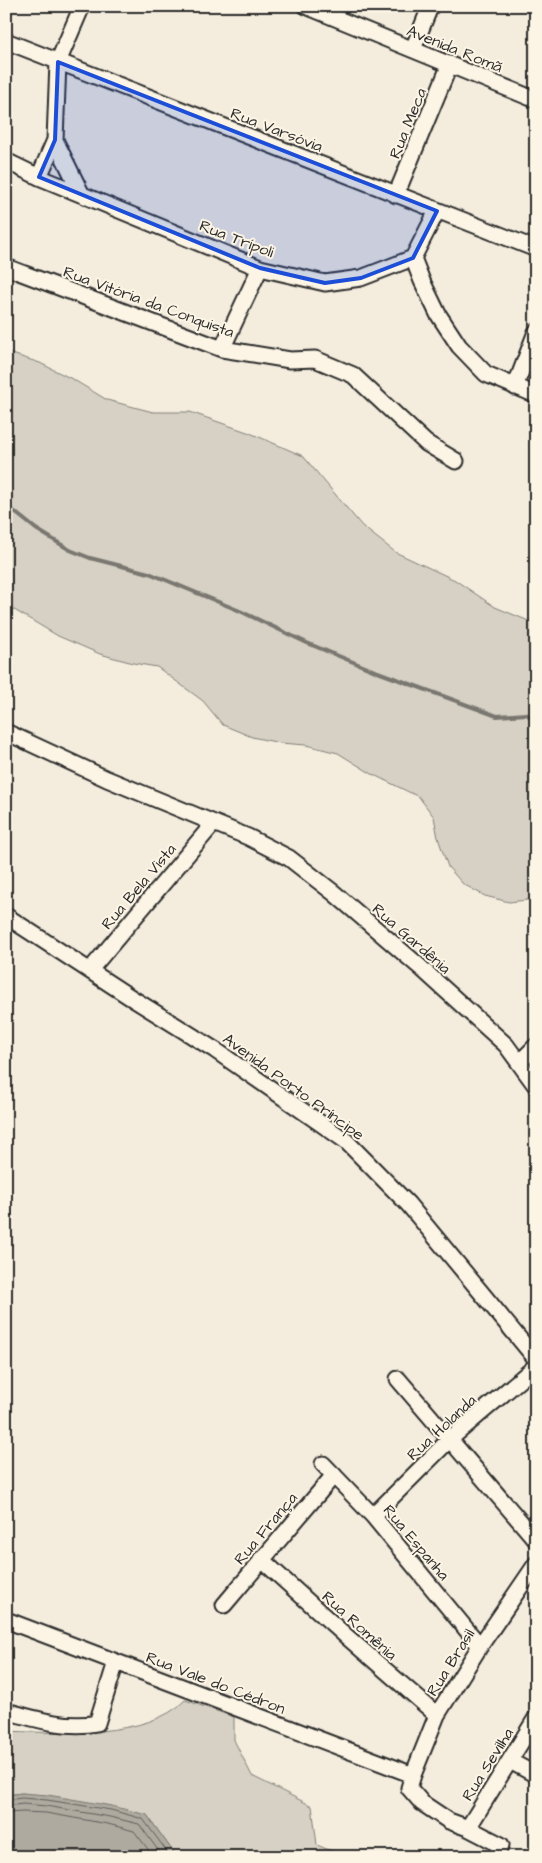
<svg xmlns="http://www.w3.org/2000/svg" width="542" height="1863" viewBox="0 0 542 1863" font-family="'Architects Daughter',sans-serif">
<style>
.green{fill:#d6d1c4;stroke:#807e78}
.water{fill:#afaaa0;stroke:#7a7771}
.lines{fill:none;stroke-linecap:round;stroke-linejoin:round}
.shore{stroke:#605e5a;stroke-width:1}
.stream{stroke:#7a7771;stroke-width:4}
.minor-casing{stroke:#2b2b2b;stroke-width:19}
.minor{stroke:#fcf5e5;stroke-width:15}
.marked{fill:#1d4ed8;fill-opacity:0.2;stroke:#1d4ed8;stroke-width:4;stroke-linejoin:round}
.labels{text-anchor:middle;stroke-width:4;stroke-linejoin:round;paint-order:stroke}
.street-label{font-size:16px;fill:#2b2b2b;stroke:#fcf5e5}
</style>
<rect width="100%" height="100%" fill="#f4edde"/>
<filter id="ink" filterUnits="userSpaceOnUse"><feTurbulence type="fractalNoise" baseFrequency=".02" numOctaves="2"/><feDisplacementMap in="SourceGraphic" scale="10" xChannelSelector="R" yChannelSelector="G"/><feConvolveMatrix kernelMatrix="1 2 1 2 8 2 1 2 1" color-interpolation-filters="sRGB"/></filter>
<g filter="url(#ink)">
<path class="green" d="M 6,352 L 40,363 L 74,380 L 107,400 L 153,412 L 190,412 L 250,433 L 303,456 L 362,526 L 395,552 L 455,580 L 495,607 L 536,624 L 536,899 L 509,902 L 485,896 L 463,884 L 448,867 L 438,838 L 434,817 L 419,797 L 372,774 L 338,753 L 306,745 L 280,743 L 252,737 L 223,725 L 203,701 L 157,667 L 133,663 L 100,654 L 58,636 L 6,605 Z
M 185,1700 L 234,1717 L 234,1740 L 252,1776 L 312,1806 L 317,1845 L 346,1857 L 180,1857 L 174,1853 L 147,1815 L 22,1793 L 6,1795 L 6,1731 C 56,1733 149,1739 185,1700 Z"/>
<path class="water" d="M 22,1793 L 48,1795 L 112,1806 L 147,1815 L 174,1853 L 180,1857 L 6,1857 L 6,1795 Z"/>
<g class="lines">
<path class="shore" d="M 6,1800 L 22,1798 L 47,1800 L 111,1810 L 143,1819 L 171,1857
M 6,1806 L 23,1804 L 46,1806 L 110,1817 L 139,1824 L 163,1857
M 6,1813 L 23,1812 L 46,1813 L 108,1824 L 134,1831 L 154,1857"/>
<path class="stream" d="M 6,505 L 36,529 L 70,550 L 90,558 L 149,573 L 240,611 L 307,643 L 375,671 L 497,716 L 526,714 L 536,720"/>
<defs>
<path id="minor" d="M 306,6 L 536,100
M 6,41 L 536,249
M 413,49 L 430,7
M 55,140 L 81,193
M 6,161 L 39,177 L 260,268 L 325,283 L 361,278 L 413,258 L 437,211
M 39,177 L 55,140 L 58,62 L 82,6
M 396,195 L 450,64
M 413,258 L 422,281 L 438,314 L 459,346 L 486,374 L 536,395
M 6,267 L 222,349 L 290,360 L 315,359 L 353,375 L 426,443 L 456,461
M 222,349 L 260,268
M 515,387 L 536,332
M 6,732 L 107,779 L 248,837 L 289,858 L 334,893 L 420,967 L 506,1045 L 536,1086
M 6,916 L 130,997 L 215,1050 L 346,1141 L 408,1204 L 536,1359
M 90,970 L 213,824
M 520,1062 L 536,1046
M 398,1379 L 536,1540
M 323,1464 L 373,1516 L 480,1646
M 373,1516 L 450,1439 L 536,1366
M 261,1559 L 346,1636 L 437,1715
M 224,1605 L 334,1475
M 6,1620 L 413,1775
M 6,1711 C 35,1719 67,1729 97,1723 L 116,1662
M 510,1761 L 536,1775
M 468,1828 L 536,1718
M 495,1857 L 501,1845 L 468,1828 L 449,1821 L 422,1803 L 409,1788 L 413,1775 L 437,1715 L 480,1646 L 536,1564"/>
</defs>
<use href="#minor" class="minor-casing"/>
<use href="#minor" class="minor"/>
</g>
</g>
<path class="marked" d="M 58,62 L 437,211 L 413,258 L 361,278 L 325,283 L 260,268 L 39,177 L 55,140 Z"/>
<g class="labels">
<g class="street-label">
<text transform="translate(455 48) rotate(22)" y="6">Avenida Romã</text>
<text transform="translate(407 123) rotate(-68)" y="6">Rua Meca</text>
<text transform="translate(277 129) rotate(21)" y="6">Rua Varsóvia</text>
<text transform="translate(237 238) rotate(21)" y="6">Rua Trípoli</text>
<text transform="translate(149 301) rotate(20)" y="6">Rua Vitória da Conquista</text>
<text transform="translate(138 886) rotate(-50)" y="6">Rua Bela Vista</text>
<text transform="translate(412 938) rotate(41)" y="6">Rua Gardênia</text>
<text transform="translate(294 1086) rotate(36)" y="6">Avenida Porto Príncipe</text>
<text transform="translate(441 1427) rotate(-43)" y="6">Rua Holanda</text>
<text transform="translate(265 1528) rotate(-50)" y="6">Rua França</text>
<text transform="translate(417 1542) rotate(50)" y="6">Rua Espanha</text>
<text transform="translate(360 1625) rotate(42)" y="6">Rua Romênia</text>
<text transform="translate(450 1662) rotate(-58)" y="6">Rua Brasil</text>
<text transform="translate(216 1682) rotate(21)" y="6">Rua Vale do Cédron</text>
<text transform="translate(487 1764) rotate(-58)" y="6">Rua Sevilha</text>
</g>
</g>
<rect width="542" height="1863" fill="none" stroke="#fcf5e5" stroke-width="25"/>
<rect x="12" y="12" width="517" height="1838" fill="none" stroke="#2b2b2b" stroke-width="2" filter="url(#ink)"/>
</svg>
